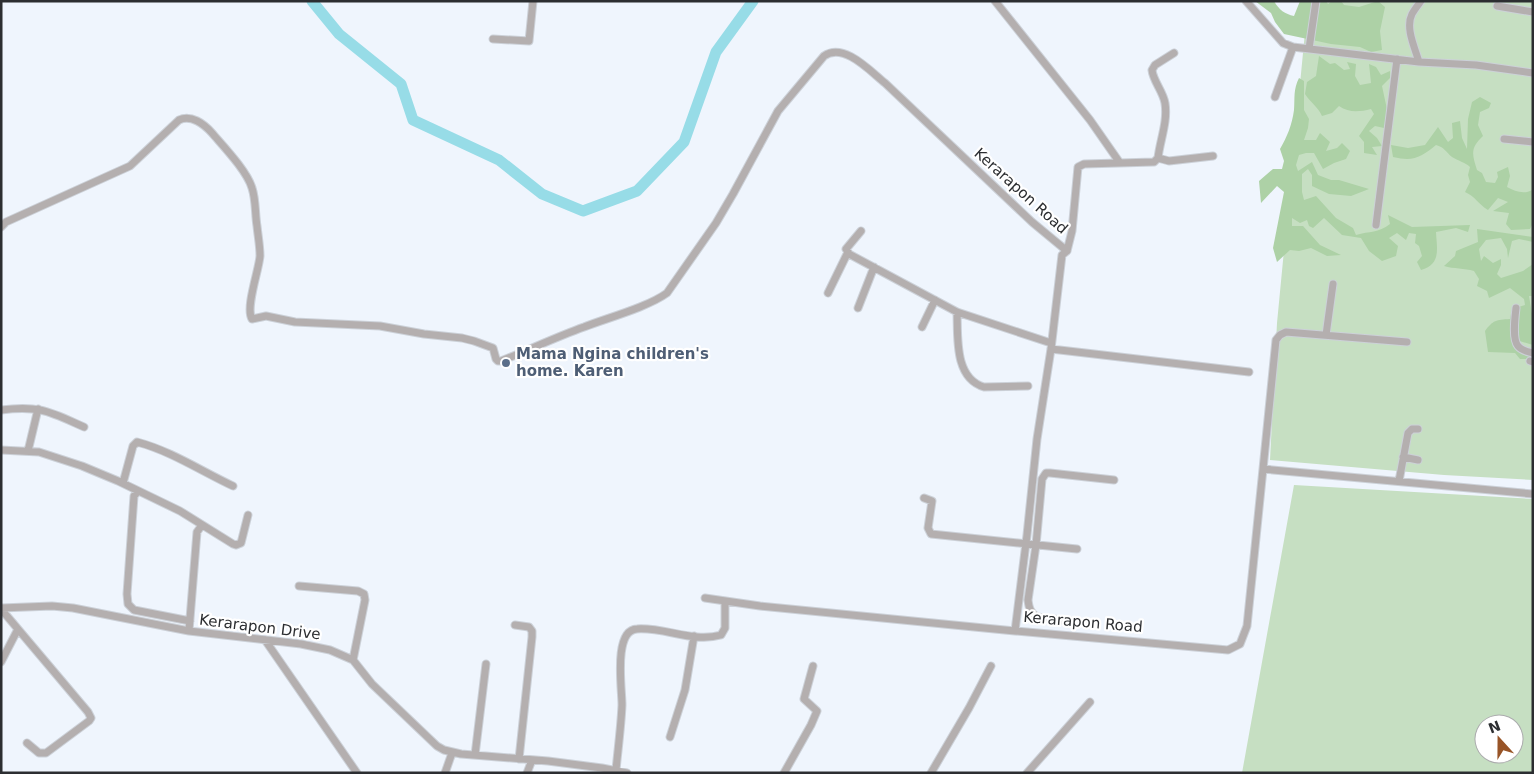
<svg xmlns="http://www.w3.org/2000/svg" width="1534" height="774" viewBox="0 0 1534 774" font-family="'DejaVu Sans',sans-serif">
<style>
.green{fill:#c6dfc2;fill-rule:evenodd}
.forest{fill:#add1a6}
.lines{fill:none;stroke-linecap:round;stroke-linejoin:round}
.river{stroke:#97dce7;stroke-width:11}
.minor-casing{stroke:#ccd1d8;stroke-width:9}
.minor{stroke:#b4afaf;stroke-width:7}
.service-dot{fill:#5c6f8a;stroke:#fff;stroke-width:2}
.labels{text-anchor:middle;stroke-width:4.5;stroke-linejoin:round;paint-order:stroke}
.street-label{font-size:15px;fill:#2c2e31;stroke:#fff}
.service-label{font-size:15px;font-weight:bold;fill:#4e5e75;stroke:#fff;text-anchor:start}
</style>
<rect width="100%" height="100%" fill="#eff5fd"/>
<path class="green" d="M 1308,1 L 1533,1 L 1533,480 L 1444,475 L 1270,460 L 1277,323 Z
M 1294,485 L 1533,499 L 1533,773 L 1242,773 ZM 1484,724 L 1514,724 L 1514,754 L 1484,754 Z"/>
<path class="forest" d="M 1255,1 L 1274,1 C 1279,10 1285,14 1294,16 L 1300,1 L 1326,1 L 1328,4 L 1332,1 L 1341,1 L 1344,5 L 1359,7 L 1378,1 L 1385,7 L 1380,31 L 1382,50 L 1371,52 L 1360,47 L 1331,44 L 1284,34 L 1275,22 L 1271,13 Z
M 1319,56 L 1330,64 L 1335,63 L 1344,70 L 1350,69 L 1347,62 L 1356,64 L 1355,76 L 1360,85 L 1371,83 L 1369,64 L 1376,67 L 1381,75 L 1390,71 L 1390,78 L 1382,86 L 1388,114 L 1384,128 L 1375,126 L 1369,131 L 1377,138 L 1382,146 L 1372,147 L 1377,155 L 1364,153 L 1364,142 L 1359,136 L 1374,114 L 1371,109 C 1359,112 1349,113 1339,106 L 1332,113 L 1322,116 C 1318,107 1311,103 1305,94 L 1307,82 L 1316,76 Z
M 1299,78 L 1304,81 L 1304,110 L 1309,119 L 1308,128 L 1304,140 L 1316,140 L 1320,133 L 1330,142 L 1326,151 L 1337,148 L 1342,143 L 1350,151 L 1346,159 L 1334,163 L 1323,169 L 1314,153 L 1306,153 L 1299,155 L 1296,165 L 1298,171 L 1312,162 L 1318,175 L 1331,180 L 1339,180 L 1369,189 L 1351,196 L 1329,194 L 1312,186 L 1312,175 L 1308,169 L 1302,174 L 1302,192 L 1304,200 L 1316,196 L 1336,218 L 1353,228 L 1356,235 C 1370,231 1378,233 1390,224 L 1388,215 L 1412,227 L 1470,225 L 1468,232 L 1456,228 L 1436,232 C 1437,250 1441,264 1421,270 L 1417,262 L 1422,256 L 1419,246 L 1415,243 L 1416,234 L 1409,233 L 1406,240 L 1397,233 L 1389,238 L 1398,246 L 1396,256 L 1382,261 L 1369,251 L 1361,238 L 1342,235 L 1324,218 L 1313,228 L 1309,226 L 1307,220 L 1300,223 L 1292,218 L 1292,226 L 1303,226 L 1320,245 L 1341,255 L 1327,256 L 1311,248 L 1299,251 L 1290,250 L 1277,262 L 1273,248 L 1284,192 L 1277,186 L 1261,203 L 1259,181 L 1273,169 L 1282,169 L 1284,161 L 1280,149 C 1287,137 1292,125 1294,110 C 1295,98 1293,90 1299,78 Z
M 1480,97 L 1491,103 L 1489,108 L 1480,112 L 1478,125 L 1483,136 C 1470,148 1472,154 1477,170 L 1482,173 L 1486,182 L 1495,183 L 1498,177 L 1497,172 L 1508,167 L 1510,176 L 1507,187 C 1515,191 1523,195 1532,190 L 1533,191 L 1533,223 L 1530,229 L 1511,230 L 1506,224 L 1509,213 L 1493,211 L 1508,202 L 1498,198 L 1488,210 C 1478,204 1476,197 1465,192 L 1470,182 L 1468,175 L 1470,167 C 1465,162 1458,161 1452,157 C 1446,152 1444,147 1436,145 C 1421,157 1414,162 1393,157 L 1391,145 L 1408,148 L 1425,145 L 1438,127 L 1448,142 L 1453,138 L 1452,123 L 1460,121 L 1462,138 L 1467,149 L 1468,119 L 1472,102 Z
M 1477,229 L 1533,237 L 1533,242 L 1519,239 L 1512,241 L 1508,258 L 1507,249 L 1501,238 L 1486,240 L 1479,249 L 1481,261 L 1484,256 L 1493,263 L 1501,259 L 1501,265 L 1497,274 L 1501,278 L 1523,271 L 1533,264 L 1533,296 L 1529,296 L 1533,320 L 1533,345 L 1513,339 L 1513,345 L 1521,346 L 1533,351 L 1533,359 L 1520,359 L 1515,353 L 1488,352 L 1485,331 C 1493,320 1496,320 1510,319 L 1512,309 L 1525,305 L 1524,299 L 1510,288 L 1489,298 L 1487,291 L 1477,286 L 1479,279 L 1474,271 C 1464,268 1454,269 1444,266 L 1455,256 L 1456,251 L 1478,242 Z"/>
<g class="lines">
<path class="river" d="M 312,1 L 339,34 L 401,84 L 413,120 L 499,160 L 542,194 L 583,211 L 637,191 L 684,142 L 716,52 L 753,1"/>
<defs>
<path id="minor" d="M 995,1 L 1090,120 L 1120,163
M 1246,1 L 1283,43 L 1293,47 L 1419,62 L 1476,65 L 1533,73
M 1497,6 L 1533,12
M 493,39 L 529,41 L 533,1
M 1309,49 L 1316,1
M 1419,62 C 1415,48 1405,28 1412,14 C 1414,10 1418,5 1421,1
M 1275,97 L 1293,47
M 1504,139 L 1533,142
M 1158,158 L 1169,161 L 1213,156
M 1376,225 L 1397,59
M 1,227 L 6,222 L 130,166 L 179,120 C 191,114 204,124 212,133 C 224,147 247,171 252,188 C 256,200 255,214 257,226 C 258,236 260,246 260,256 C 259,270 245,308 252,319 L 266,316 L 295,322 L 380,326 L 424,334 L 462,338 L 474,341 L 493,348 L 496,359 L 498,361 L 501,361 C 529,350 556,337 584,327 C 607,318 648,307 667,293 L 716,223 L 733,194 L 778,111 L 824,56 C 844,42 870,71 885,83 L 1032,222 L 1067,251 L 1062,255 L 1051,349 L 1037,439 L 1027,535 L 1015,631
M 861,231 L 846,249 L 849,254 L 957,312 L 1051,343
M 1067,251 L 1072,231 L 1078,167 L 1084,164 L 1154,162 L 1158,158 C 1160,140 1168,122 1165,103 C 1163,91 1153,81 1152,70 L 1155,65 L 1174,53
M 828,293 L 848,252
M 858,308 L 874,267
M 1516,308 C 1515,317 1512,339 1518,346 C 1521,350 1528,352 1533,353
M 957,312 C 958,337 954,378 984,387 L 1028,386
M 922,327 L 935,300
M 1326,335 L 1333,284
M 1051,349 L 1249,372
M 1530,361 L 1533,362
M 1,410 C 40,405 50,412 84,427
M 1,450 L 39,452 L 82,466 L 118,481 L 180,511 L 233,544 L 236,545 L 241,543 L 248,515
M 28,451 L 38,409
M 1403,457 L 1418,460
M 1263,469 L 1276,340 L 1280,335 L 1286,332 L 1407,342
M 1399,481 L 1408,433 L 1412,429 L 1418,429
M 123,483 L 133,446 L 137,442 C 171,451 201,471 233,486
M 138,491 L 134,496 L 127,594 L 128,604 L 134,610 L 190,621
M 924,498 L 932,501 L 928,528 L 931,534 L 1077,549
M 299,586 L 358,591 L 364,594 L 365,600 L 353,660
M 705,598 L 760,606 L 1015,631 L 1228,650 L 1240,644 L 1247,626 L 1263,469 L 1533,494
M 1,608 L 52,606 L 73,608 L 189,631 L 301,644 L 330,650 L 353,660 L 372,684 L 437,746 L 444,750 L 461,754 L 548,761 L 602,768 L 627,773
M 1,609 L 88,712 L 91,718 L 89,721 L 46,753 L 39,753 L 27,743
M 1093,624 L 1037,617 C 1030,612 1029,608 1028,600 L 1036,545 L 1042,479 L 1046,473 L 1050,473 L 1114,480
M 515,625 L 529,627 L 532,631 L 532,637 L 519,759
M 189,631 L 197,532 L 202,525
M 265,640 L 357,773
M 1,662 L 18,629
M 670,737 L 685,690 L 694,636
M 475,755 L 486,664
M 616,770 C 618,749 621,727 622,705 C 622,689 613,630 637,629 C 665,627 693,643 721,635 L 725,628 L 725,601
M 445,773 L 452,753
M 527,773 L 532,760
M 784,773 L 811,725 L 817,711 L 804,699 L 813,666
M 931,773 L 969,708 L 991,666
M 1027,773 L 1090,702"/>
</defs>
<use href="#minor" class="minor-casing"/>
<use href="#minor" class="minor"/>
</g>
<circle class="service-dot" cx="506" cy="363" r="5"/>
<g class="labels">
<g class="street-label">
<text transform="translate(1021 191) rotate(42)" y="5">Kerarapon Road</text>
<text transform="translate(1083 622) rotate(5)" y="5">Kerarapon Road</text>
<text transform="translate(260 627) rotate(7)" y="5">Kerarapon Drive</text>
</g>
<g class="service-label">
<text x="516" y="359">Mama Ngina children's<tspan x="516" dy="17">home. Karen</tspan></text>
</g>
</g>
<rect width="1534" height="774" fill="none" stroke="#2c2e31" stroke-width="5"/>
<g transform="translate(1499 739) rotate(339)"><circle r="24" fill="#ffffff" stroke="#ababad"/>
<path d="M0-4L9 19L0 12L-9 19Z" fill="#985427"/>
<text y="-8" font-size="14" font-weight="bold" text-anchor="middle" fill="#2c2e31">N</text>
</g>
</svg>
